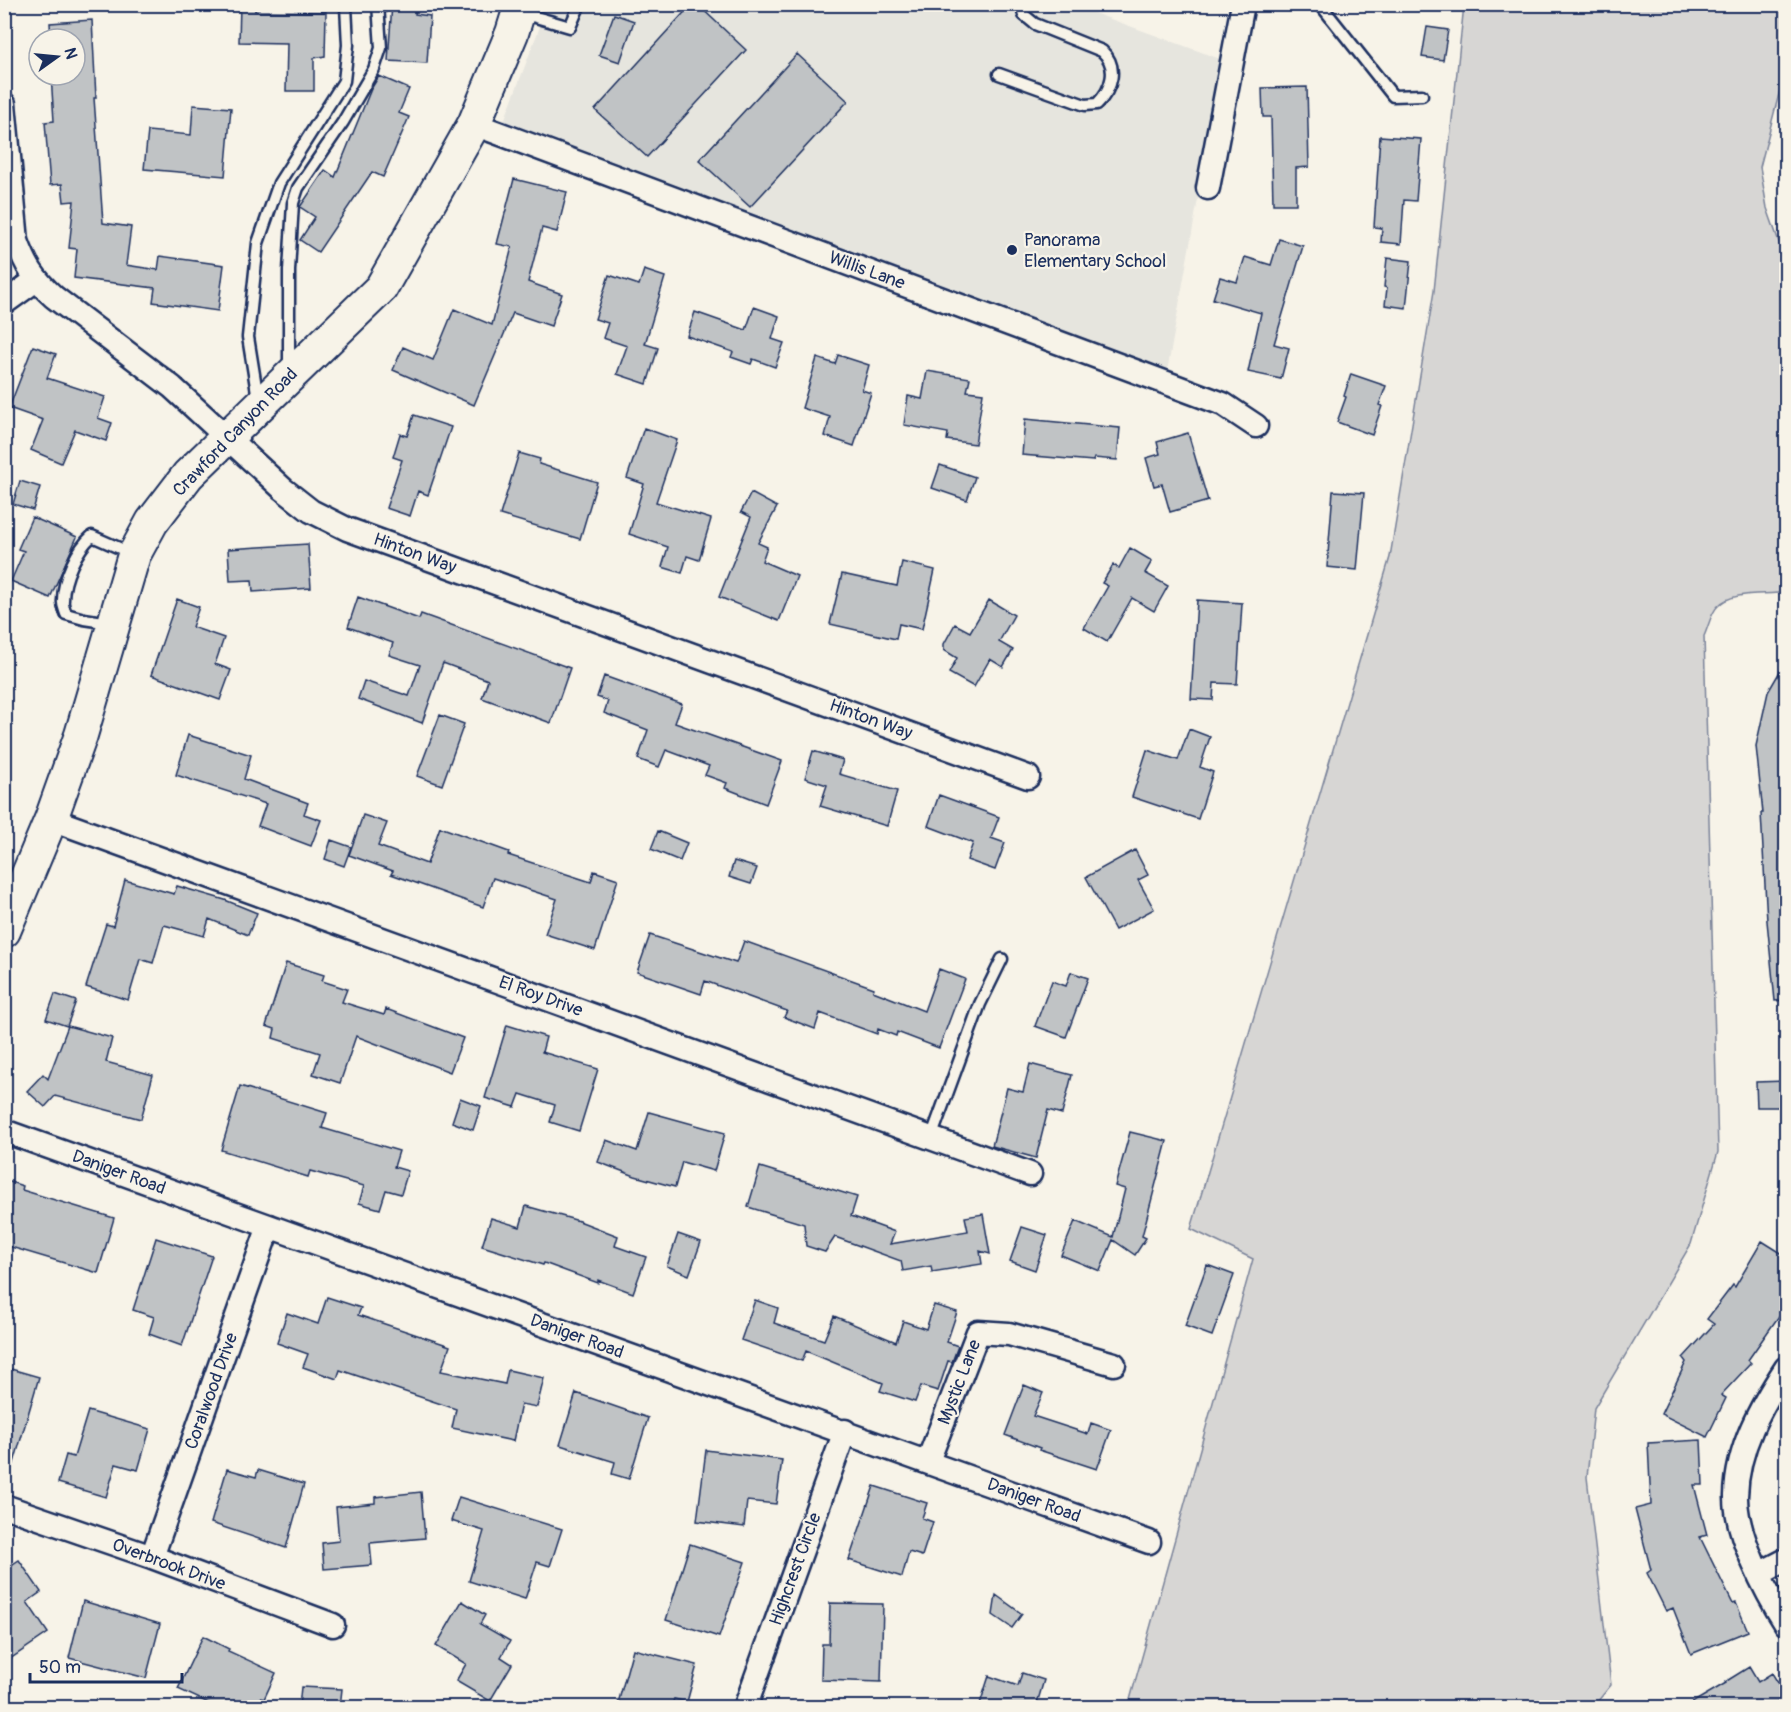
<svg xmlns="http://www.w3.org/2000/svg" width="1791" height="1712" viewBox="0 0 1791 1712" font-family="Pangolin,sans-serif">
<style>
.built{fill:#e6e5de}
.green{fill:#d7d6d4;stroke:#798299;stroke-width:1.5}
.building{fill:#c0c3c5;stroke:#1b2f5e;stroke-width:1.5}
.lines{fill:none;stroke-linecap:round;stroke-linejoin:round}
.service-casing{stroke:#1b2f5e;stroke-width:15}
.minor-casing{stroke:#1b2f5e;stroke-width:27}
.secondary-casing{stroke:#1b2f5e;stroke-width:36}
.service{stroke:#f7f3e8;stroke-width:10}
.minor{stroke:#f7f3e8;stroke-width:22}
.secondary{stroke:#f7f3e8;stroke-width:32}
.poi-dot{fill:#1b2f5e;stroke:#f7f3e8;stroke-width:2}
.labels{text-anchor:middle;stroke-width:4.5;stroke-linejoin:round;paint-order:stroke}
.poi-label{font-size:18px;fill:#1b2f5e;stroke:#f7f3e8;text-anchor:start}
.street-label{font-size:18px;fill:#1b2f5e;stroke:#f7f3e8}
</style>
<rect width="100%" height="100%" fill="#f7f3e8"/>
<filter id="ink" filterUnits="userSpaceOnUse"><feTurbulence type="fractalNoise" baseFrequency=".0167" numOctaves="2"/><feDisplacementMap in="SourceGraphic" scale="12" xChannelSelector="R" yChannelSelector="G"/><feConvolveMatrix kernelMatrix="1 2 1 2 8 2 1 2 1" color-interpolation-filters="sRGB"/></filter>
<g filter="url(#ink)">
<path class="built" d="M 546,5 L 1072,5 L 1223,60 L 1167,372 L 501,129 L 539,29 Z"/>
<path class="green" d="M 1464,5 L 1786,5 L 1786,67 L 1760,167 L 1767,208 L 1786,262 L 1786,592 C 1766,596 1733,590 1718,606 C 1711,612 1708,628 1704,636 L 1718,1152 L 1691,1244 L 1594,1408 L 1587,1477 L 1611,1685 L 1593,1707 L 1128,1707 L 1253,1259 L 1191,1229 L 1390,557 L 1434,291 Z"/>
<path class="building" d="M 392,4 L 416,4 L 415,14 L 430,16 L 427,63 L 388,61 Z
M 692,4 L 697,4 L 746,50 L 647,157 L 595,110 Z
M 240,5 L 255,5 L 255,11 L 326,12 L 325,56 L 314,58 L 314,91 L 286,91 L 287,43 L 239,42 Z
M 614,14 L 634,21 L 620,62 L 599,55 Z
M 92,20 L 96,98 L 94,98 L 103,223 L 131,227 L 126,265 L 158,270 L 160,256 L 224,265 L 218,311 L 153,302 L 155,288 L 74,278 L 77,249 L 69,248 L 74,201 L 64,202 L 62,184 L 50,185 L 45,122 L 54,121 L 51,75 L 75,75 L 75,39 L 51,39 L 50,23 Z
M 1427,27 L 1448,30 L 1443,60 L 1422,57 Z
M 797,54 L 848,101 L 750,207 L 699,160 Z
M 379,76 L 409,89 L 399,113 L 409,117 L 383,177 L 372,172 L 318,252 L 300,240 L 315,217 L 300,207 L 325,170 L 335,177 L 371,89 Z
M 1307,87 L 1309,167 L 1296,168 L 1296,204 L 1273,204 L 1271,117 L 1263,117 L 1262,88 Z
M 193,105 L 231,108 L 225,176 L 144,169 L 148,131 L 191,135 Z
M 1380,136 L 1421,139 L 1416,201 L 1404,200 L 1401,244 L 1381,242 L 1382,228 L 1374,227 Z
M 514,179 L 567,192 L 557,232 L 542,228 L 528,282 L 562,294 L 551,326 L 513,313 L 474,405 L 393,370 L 403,347 L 433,360 L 454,309 L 492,325 L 512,247 L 497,244 Z
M 1279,239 L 1303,246 L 1274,344 L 1289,348 L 1281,379 L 1248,372 L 1261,313 L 1213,299 L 1220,277 L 1237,282 L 1245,257 L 1271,265 Z
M 1387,258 L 1411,261 L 1406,308 L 1385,305 L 1387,288 L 1384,287 Z
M 644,270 L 665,277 L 645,344 L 658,348 L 647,384 L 617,374 L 627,346 L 603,338 L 608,323 L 595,319 L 609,275 L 639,285 Z
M 754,307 L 779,316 L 772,339 L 784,343 L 775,367 L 753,359 L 751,364 L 731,357 L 733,352 L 687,336 L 695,312 L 746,330 Z
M 33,346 L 56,354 L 47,378 L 105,397 L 98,418 L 112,423 L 106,441 L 75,430 L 61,463 L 31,450 L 43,420 L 9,408 Z
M 838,355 L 869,365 L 862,390 L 871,393 L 854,446 L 825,436 L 830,417 L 802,408 L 817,358 L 835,364 Z
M 927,371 L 970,378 L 967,391 L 983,393 L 975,444 L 947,440 L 948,433 L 904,425 L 908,396 L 922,399 Z
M 1351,374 L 1386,386 L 1379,405 L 1382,406 L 1372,435 L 1337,422 L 1346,397 L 1344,396 Z
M 414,415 L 451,427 L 428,495 L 418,491 L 410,516 L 386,508 L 402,460 L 393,457 L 400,434 L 407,436 Z
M 1025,419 L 1120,428 L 1117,460 L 1094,458 L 1093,461 L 1022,455 Z
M 644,428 L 677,440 L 656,502 L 711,519 L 699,560 L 687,556 L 682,573 L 662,567 L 668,547 L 629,534 L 644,484 L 627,478 Z
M 1188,433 L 1208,501 L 1170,512 L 1162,484 L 1154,486 L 1146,458 L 1160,454 L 1157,442 Z
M 519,453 L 540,459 L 539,464 L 597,482 L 580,539 L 500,515 Z
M 940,465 L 975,477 L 967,500 L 932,488 Z
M 20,481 L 40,487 L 33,510 L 13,504 Z
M 1333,491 L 1364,493 L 1357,570 L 1327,567 Z
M 751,493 L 777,507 L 758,543 L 767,547 L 762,561 L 797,576 L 779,621 L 719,597 L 751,517 L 741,512 Z
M 32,517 L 77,537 L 50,598 L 11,581 L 24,551 L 18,549 Z
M 308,544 L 311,588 L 253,592 L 252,580 L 230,581 L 228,549 Z
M 1130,548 L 1152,561 L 1145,573 L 1168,586 L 1154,611 L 1132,598 L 1107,642 L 1084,628 L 1108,586 L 1102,583 L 1113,565 L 1119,568 Z
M 902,562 L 935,570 L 922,629 L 899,624 L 896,639 L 830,624 L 842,574 L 897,586 Z
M 358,597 L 419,619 L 421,614 L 570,668 L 551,723 L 482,698 L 488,680 L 443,663 L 422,723 L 358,699 L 364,681 L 409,696 L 420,665 L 389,655 L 393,643 L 348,627 Z
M 177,599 L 199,607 L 192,627 L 224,638 L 215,664 L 231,670 L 220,700 L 151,675 Z
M 989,600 L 1014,615 L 999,642 L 1013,650 L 1003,667 L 990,659 L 974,687 L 949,673 L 957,658 L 944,650 L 944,644 L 955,624 L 970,632 Z
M 1197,600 L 1242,603 L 1237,684 L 1214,683 L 1213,700 L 1191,699 Z
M 1786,661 L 1786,1000 L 1775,1001 L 1767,921 L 1761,813 L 1763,813 L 1756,746 L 1768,692 Z
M 604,676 L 682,704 L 675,723 L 782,761 L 766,804 L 725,788 L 727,783 L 705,775 L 709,766 L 666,750 L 659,767 L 638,759 L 648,730 L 604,713 L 608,701 L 597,697 Z
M 440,715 L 464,724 L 442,785 L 417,776 Z
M 1189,729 L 1210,737 L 1200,767 L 1213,772 L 1198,819 L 1132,797 L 1147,750 L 1178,760 Z
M 188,735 L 251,755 L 244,779 L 308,803 L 304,814 L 321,820 L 311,846 L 258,826 L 266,804 L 176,775 Z
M 813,751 L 843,760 L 839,774 L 897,791 L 887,826 L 820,806 L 827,785 L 805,778 Z
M 939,795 L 999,817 L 991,838 L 1005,843 L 995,870 L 967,860 L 973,843 L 928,826 Z
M 363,815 L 387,823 L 378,846 L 427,864 L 440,827 L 509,852 L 508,855 L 591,882 L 594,871 L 618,879 L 595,950 L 545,934 L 557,899 L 493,878 L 483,907 L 391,874 L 393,871 L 349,855 Z
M 658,831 L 687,843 L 680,861 L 651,849 Z
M 331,840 L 351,847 L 344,866 L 325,859 Z
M 1135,850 L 1148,875 L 1138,880 L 1154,909 L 1115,930 L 1086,877 Z
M 734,861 L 757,868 L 751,884 L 729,877 Z
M 125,880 L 174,894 L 177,886 L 225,900 L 257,913 L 248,935 L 209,919 L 204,936 L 164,925 L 153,963 L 140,959 L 128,1000 L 86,987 L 106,924 L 113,926 Z
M 650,935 L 736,963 L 744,941 L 874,988 L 873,991 L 924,1011 L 939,969 L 965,979 L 939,1048 L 897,1032 L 896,1036 L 878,1029 L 877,1034 L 820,1013 L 815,1029 L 784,1017 L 787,1011 L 705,981 L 701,994 L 637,972 Z
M 286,963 L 324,975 L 322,981 L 347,989 L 342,1002 L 384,1015 L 386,1009 L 463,1038 L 450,1072 L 356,1036 L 340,1083 L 313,1074 L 320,1053 L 273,1038 L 275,1029 L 266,1026 Z
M 1071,972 L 1088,978 L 1066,1037 L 1035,1026 L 1052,981 L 1066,986 Z
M 55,994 L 76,1001 L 67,1026 L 46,1019 Z
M 507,1025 L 546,1037 L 542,1052 L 598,1069 L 579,1131 L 550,1122 L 555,1105 L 520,1094 L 515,1107 L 485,1098 Z
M 68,1026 L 112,1038 L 106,1062 L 153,1075 L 141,1119 L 55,1096 L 45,1107 L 27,1091 L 43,1074 L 48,1079 Z
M 1030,1064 L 1072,1075 L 1062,1114 L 1048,1110 L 1036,1158 L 992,1146 L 1007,1088 L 1023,1092 Z
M 1786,1081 L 1786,1107 L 1757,1107 L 1756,1082 Z
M 240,1086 L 327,1113 L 322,1128 L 399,1151 L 394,1167 L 408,1171 L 401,1194 L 386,1190 L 380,1209 L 359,1203 L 364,1186 L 310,1171 L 308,1177 L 221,1150 Z
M 460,1098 L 481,1106 L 473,1130 L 452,1122 Z
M 649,1112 L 725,1133 L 714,1171 L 682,1162 L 675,1187 L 635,1176 L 598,1162 L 606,1140 L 637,1151 Z
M 1130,1132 L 1167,1141 L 1142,1236 L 1146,1238 L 1135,1255 L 1113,1240 L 1100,1271 L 1061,1255 L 1075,1221 L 1113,1237 L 1125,1189 L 1115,1186 Z
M 760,1167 L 857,1197 L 851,1216 L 895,1232 L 890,1244 L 968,1231 L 965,1217 L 983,1214 L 990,1254 L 980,1251 L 982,1264 L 932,1272 L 931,1266 L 903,1271 L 901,1261 L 835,1237 L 825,1252 L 806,1246 L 804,1224 L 748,1207 Z
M 4,1180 L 23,1186 L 22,1190 L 114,1218 L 98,1273 L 4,1245 Z
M 526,1206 L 579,1221 L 618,1236 L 615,1246 L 646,1257 L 633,1293 L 598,1280 L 598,1283 L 544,1263 L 543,1265 L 482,1246 L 491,1218 L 520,1227 Z
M 1022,1227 L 1047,1235 L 1035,1270 L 1010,1261 Z
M 678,1234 L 701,1242 L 689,1275 L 667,1266 Z
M 156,1238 L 212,1256 L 182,1346 L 149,1334 L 154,1317 L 133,1310 Z
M 1762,1241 L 1786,1256 L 1786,1306 L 1748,1360 L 1751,1363 L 1721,1395 L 1726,1398 L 1707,1437 L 1661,1414 L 1686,1362 L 1683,1358 L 1714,1324 L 1707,1319 L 1733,1285 L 1735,1287 Z
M 1207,1265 L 1234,1275 L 1212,1336 L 1185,1326 Z
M 327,1297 L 361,1308 L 358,1315 L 450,1346 L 441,1371 L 505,1384 L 508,1370 L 544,1378 L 537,1407 L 521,1404 L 513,1441 L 452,1428 L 456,1409 L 340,1370 L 337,1379 L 303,1367 L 308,1354 L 277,1343 L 287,1313 L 318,1324 Z
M 755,1300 L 778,1308 L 774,1323 L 824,1340 L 834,1316 L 896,1342 L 903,1321 L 926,1329 L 934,1305 L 957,1312 L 947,1342 L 958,1346 L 952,1362 L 948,1361 L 938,1391 L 921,1386 L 915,1402 L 880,1391 L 883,1383 L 806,1351 L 802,1361 L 741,1340 Z
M 4,1367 L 39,1377 L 9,1480 L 4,1480 Z
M 1024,1385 L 1043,1393 L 1033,1416 L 1088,1434 L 1091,1423 L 1111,1430 L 1097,1469 L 1039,1450 L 1040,1448 L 1005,1435 Z
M 576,1393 L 648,1418 L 629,1479 L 612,1474 L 615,1462 L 560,1445 Z
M 88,1411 L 150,1429 L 138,1470 L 116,1464 L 106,1497 L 58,1483 L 66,1455 L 74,1457 Z
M 1701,1440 L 1703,1485 L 1694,1485 L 1707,1535 L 1700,1537 L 1733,1604 L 1736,1603 L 1748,1631 L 1691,1654 L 1673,1608 L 1666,1611 L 1647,1573 L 1651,1570 L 1635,1509 L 1651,1505 L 1648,1443 Z
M 706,1450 L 782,1460 L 776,1504 L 747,1501 L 744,1527 L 697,1521 Z
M 227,1469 L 256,1477 L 258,1470 L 304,1484 L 286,1548 L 211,1523 Z
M 874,1486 L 927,1503 L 922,1518 L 933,1522 L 922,1556 L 909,1552 L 902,1577 L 849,1560 Z
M 421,1492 L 425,1538 L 370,1543 L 372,1565 L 324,1569 L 322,1543 L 339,1541 L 336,1507 L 375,1503 L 375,1497 Z
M 459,1497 L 562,1529 L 550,1566 L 537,1562 L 525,1599 L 469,1581 L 484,1531 L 451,1521 Z
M 690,1544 L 745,1562 L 719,1637 L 666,1620 Z
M 19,1560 L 41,1592 L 27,1602 L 48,1633 L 4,1663 L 4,1570 Z
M 996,1595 L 1022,1614 L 1012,1628 L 993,1615 Z
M 83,1601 L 160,1624 L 146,1678 L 69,1658 Z
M 462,1601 L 485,1615 L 480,1624 L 510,1641 L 501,1657 L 512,1664 L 490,1701 L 456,1681 L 466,1664 L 436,1646 Z
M 830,1603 L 883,1604 L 881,1682 L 821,1680 L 822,1644 L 829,1644 Z
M 203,1636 L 229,1649 L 228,1651 L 276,1673 L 264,1699 L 261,1698 L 256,1707 L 217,1707 L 178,1689 Z
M 633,1649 L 697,1665 L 687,1702 L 674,1699 L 671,1707 L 617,1707 Z
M 1749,1667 L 1758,1682 L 1772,1673 L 1786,1696 L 1786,1707 L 1685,1707 L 1726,1683 L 1725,1682 Z
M 1022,1673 L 1044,1680 L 1036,1707 L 979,1707 L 989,1676 L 1018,1686 Z
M 301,1687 L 342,1689 L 340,1707 L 299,1707 Z"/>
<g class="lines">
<defs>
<path id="service" d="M 1320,4 L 1393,96 L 1422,95
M 522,13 L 570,27 L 580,4
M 999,74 L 1085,105 L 1097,104 C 1112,89 1119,67 1102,51 L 1035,24 L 1024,15 L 1021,4
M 289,367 L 289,271 L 293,203 L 298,188 L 343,122 L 374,69 L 381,48 L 378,4
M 258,399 L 248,337 L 258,243 L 279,183 L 344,81 L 348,45 L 346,6
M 110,623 L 84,619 L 66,614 C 65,610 62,605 63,600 C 63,579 77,549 92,536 L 133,554
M 931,1138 L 980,1004 L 1002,959"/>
<path id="minor" d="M 4,104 L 17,241 C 26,266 34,279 54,297 L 172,387 L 283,489 L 311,511 L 347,529 L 1028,777
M 474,124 L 1223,404 L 1256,426
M 1208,188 L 1243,4
M 4,303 L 36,280
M 51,819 L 1030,1174
M 4,1131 L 1149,1542
M 1786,1368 C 1761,1406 1737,1448 1736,1496 C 1735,1533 1766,1593 1786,1624
M 928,1461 L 978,1332 L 1009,1334 L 1114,1364
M 4,1506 L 152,1557 L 333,1625
M 152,1557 L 269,1226
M 1759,1574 L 1786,1560
M 745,1708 L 845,1431"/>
<path id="secondary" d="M 4,931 L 51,819 L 81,735 L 134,555 L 152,522 L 188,475 L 381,288 L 474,124 L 512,33 L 521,4"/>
</defs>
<use href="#service" class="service-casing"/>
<use href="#minor" class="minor-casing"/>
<use href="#secondary" class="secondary-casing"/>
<use href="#service" class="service"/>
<use href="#minor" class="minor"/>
<use href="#secondary" class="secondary"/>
</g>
</g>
<circle class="poi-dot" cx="1012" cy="250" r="6"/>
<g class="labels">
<g class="poi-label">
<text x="1024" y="246">Panorama<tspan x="1024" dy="21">Elementary School</tspan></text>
</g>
<g class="street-label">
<text transform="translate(867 270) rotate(20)" y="6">Willis Lane</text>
<text transform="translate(235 432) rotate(-46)" y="6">Crawford Canyon Road</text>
<text transform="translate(415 553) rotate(20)" y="6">Hinton Way</text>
<text transform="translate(871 719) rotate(20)" y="6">Hinton Way</text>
<text transform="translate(541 996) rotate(20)" y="6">El Roy Drive</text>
<text transform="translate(119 1172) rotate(20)" y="6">Daniger Road</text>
<text transform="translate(577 1336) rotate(20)" y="6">Daniger Road</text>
<text transform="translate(959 1382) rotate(-69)" y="6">Mystic Lane</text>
<text transform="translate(211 1391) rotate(-70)" y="6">Coralwood Drive</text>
<text transform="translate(1034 1500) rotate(20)" y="6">Daniger Road</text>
<text transform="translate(169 1564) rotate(20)" y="6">Overbrook Drive</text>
<text transform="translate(795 1569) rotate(-70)" y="6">Highcrest Circle</text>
</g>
</g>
<rect width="1791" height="1712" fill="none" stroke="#f7f3e8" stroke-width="24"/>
<rect x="12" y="12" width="1767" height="1688" fill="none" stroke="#1b2f5e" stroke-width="2" filter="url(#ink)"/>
<g transform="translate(57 57) rotate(75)"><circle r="28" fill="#f7f3e8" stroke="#9fa5b1" stroke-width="1.5"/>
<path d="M0-4.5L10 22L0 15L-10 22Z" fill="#1b2f5e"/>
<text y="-9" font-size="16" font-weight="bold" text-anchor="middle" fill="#1b2f5e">N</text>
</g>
<path d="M30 1673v9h152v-9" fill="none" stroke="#1b2f5e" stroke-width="3"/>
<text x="39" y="1673" font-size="18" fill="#1b2f5e" stroke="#f7f3e8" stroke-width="4.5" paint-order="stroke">50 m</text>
</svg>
